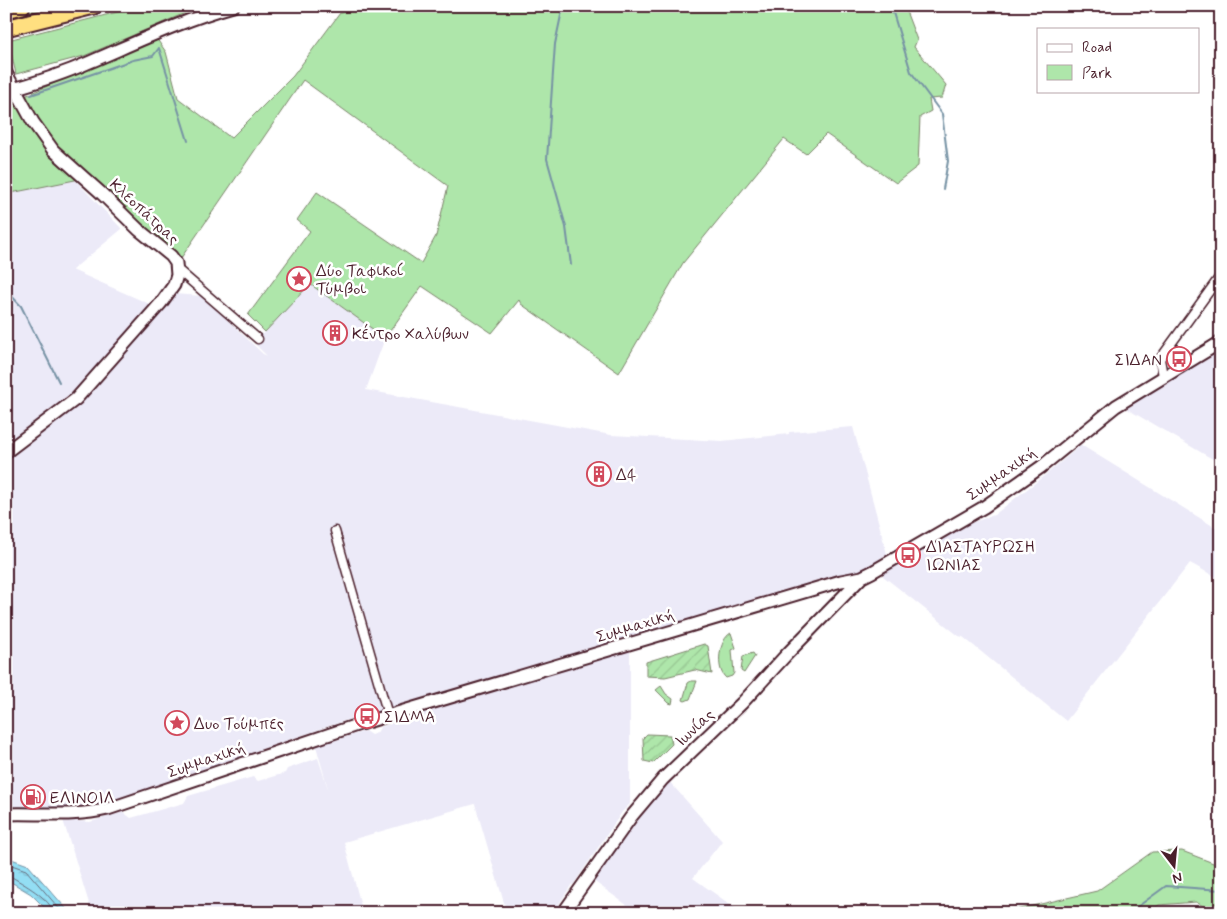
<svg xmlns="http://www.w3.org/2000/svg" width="1227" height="919" viewBox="0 0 1227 919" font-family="Mynerve,sans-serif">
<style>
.built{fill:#eceaf8}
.green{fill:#aee6aa;stroke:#7c826a}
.garden{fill:url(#garden-furrows);stroke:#7c826a}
.water{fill:url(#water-ripples);stroke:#7692a4}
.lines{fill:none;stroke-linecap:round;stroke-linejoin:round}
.shore{stroke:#676b7b;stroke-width:1}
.stream{stroke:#7692a4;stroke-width:2}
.street-casing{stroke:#4a1f2b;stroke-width:11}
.secondary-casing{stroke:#4a1f2b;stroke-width:15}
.highway-casing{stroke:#4a1f2b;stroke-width:19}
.street{stroke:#fff;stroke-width:8}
.secondary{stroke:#fff;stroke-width:11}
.highway{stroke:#ffdf80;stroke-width:15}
.labels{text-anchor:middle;stroke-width:5;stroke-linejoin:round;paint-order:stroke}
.street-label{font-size:16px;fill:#4a1f2b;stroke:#fff}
.poi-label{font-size:16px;fill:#4a1f2b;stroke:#fff;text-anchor:start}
</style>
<defs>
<pattern id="garden-furrows" width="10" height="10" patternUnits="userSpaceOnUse" patternTransform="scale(1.25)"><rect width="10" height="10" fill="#aee6aa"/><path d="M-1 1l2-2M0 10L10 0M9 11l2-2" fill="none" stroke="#97c592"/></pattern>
<pattern id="water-ripples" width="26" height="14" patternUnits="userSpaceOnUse" patternTransform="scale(1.25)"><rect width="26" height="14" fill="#93def4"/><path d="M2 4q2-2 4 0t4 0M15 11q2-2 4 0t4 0" fill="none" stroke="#80bed1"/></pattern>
</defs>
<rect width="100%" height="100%" fill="#fff"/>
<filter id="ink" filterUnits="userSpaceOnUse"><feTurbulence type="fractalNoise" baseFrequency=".02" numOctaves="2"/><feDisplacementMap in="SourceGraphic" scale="10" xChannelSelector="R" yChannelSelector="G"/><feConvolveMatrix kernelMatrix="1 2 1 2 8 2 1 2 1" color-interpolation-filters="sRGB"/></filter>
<g filter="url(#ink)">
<path class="built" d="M 75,180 L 122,229 L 72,270 L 161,309 L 174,294 L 202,296 L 263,354 L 267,356 L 254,343 L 310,284 L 385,338 L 366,390 L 611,435 L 722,441 L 789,434 L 789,432 L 853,427 L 887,554 L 862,571 L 344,721 L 114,800 L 82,807 L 6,807 L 6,194 Z
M 1221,347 L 1221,464 L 1127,409 L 1128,406 Z
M 1081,445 L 1221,531 L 1221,580 L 1190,563 L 1066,721 L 963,637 L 959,636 L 883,576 L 885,570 L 903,562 L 908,563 L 921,554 L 923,548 L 968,524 L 994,515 L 1049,472 Z
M 630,647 L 630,804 L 622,812 L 573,885 L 572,884 L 553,913 L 507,913 L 475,804 L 344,842 L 363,913 L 92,913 L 63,820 L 90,822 L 123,812 L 131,818 L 184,803 L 188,796 L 253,777 L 258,781 L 285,773 L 287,769 L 318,758 L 329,792 L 316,746 L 365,731 L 371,735 L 377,733 L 380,727 Z
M 667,779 L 722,841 L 693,878 L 742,913 L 638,913 L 592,880 L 628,828 Z"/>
<path class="green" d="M 48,6 L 65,6 L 6,21 L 6,17 Z
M 141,6 L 202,6 L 84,56 L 16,74 L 8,40 Z
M 370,6 L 904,6 L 917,40 L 914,47 L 946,85 L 942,98 L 929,99 L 931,111 L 920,117 L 918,166 L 896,183 L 826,134 L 806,154 L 784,139 L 683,263 L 619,373 L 521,304 L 519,300 L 492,333 L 422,286 L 385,338 L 310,284 L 265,332 L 248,315 L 310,231 L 297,220 L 317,192 L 421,263 L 436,236 L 448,186 L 303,80 L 181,258 L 87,175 L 75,180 L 6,194 L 6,100 L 25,96 L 156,38 L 166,52 L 178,98 L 231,138 L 293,76 L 340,13 Z
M 731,633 L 736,648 L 732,650 L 734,673 L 732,676 L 726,678 C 715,669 719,639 731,633 Z
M 753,653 L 755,656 L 744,673 L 741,671 L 743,656 Z
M 691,681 L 697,681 L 690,699 L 685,701 L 683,700 L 688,683 Z
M 661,686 L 666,694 L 673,699 L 672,704 L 669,703 L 656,690 Z
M 1182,851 L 1221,866 L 1221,913 L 1215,913 L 1196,902 L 1159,905 L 1148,913 L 1002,913 L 1097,891 L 1152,852 Z"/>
<path class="garden" d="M 704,644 L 708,646 L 712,674 L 695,670 L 665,677 L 646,676 L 646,662 Z
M 647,734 L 670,735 L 672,744 L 653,763 L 644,761 L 643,738 Z"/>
<path class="water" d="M 6,857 L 28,865 L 70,913 L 50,913 L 31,894 L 6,879 Z"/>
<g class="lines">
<path class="shore" d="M 6,863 L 26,870 L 63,913
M 6,875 L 10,876 C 22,883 52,899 53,913"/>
<path class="stream" d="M 563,6 L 555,44 L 547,159 L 566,227 L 571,265
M 891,6 L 911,72 L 942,114 L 948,161 L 943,189
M 159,48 L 188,141
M 31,95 L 133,60 L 153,56 L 159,48
M 6,290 L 21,306 L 59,382
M 1129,913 L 1166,886 L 1221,890"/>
<defs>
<path id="street" d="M 177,269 L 258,339
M 1163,376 L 1160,359 L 1221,275
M 335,531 L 388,715"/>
<path id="secondary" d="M 6,73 L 33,122 L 53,150 L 100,192 L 139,230 L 171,256 L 176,263 L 177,275 L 174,285 L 161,303 L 76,399 L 6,452
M 6,91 C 35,83 63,74 90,62 C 137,42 183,20 233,6
M 6,814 C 41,813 74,817 108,809 L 360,724 L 841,581 L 862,577 L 872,572 L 984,507 L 1041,467 L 1116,406 L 1221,342
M 563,913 L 631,817 L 663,779 L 742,703 L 788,653 L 862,577"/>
<path id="highway" d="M 6,10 L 22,6
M 6,28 L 94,6"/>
</defs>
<use href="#street" class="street-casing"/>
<use href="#secondary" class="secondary-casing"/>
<use href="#highway" class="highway-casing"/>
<use href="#street" class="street"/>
<use href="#secondary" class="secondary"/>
<use href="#highway" class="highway"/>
</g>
</g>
<defs>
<symbol id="sight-ring" viewBox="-11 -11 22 22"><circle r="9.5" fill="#fff" stroke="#d1495b" stroke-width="1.5"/><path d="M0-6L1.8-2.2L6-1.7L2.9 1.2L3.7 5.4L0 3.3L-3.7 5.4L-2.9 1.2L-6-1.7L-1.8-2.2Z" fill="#d1495b"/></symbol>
<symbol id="building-ring" viewBox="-11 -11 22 22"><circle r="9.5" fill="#fff" stroke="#d1495b" stroke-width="1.5"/><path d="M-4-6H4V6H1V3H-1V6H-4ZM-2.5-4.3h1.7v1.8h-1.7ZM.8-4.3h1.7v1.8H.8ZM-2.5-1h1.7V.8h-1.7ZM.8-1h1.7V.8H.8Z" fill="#d1495b"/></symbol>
<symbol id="bus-ring" viewBox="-11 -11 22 22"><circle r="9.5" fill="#fff" stroke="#d1495b" stroke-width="1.5"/><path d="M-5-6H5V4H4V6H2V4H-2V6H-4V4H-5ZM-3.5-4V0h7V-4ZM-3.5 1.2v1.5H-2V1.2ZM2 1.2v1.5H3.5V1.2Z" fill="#d1495b"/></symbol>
<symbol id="fuel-ring" viewBox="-11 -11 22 22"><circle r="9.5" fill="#fff" stroke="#d1495b" stroke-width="1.5"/><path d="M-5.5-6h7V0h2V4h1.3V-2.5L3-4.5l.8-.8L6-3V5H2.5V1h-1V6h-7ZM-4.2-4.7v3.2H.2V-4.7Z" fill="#d1495b"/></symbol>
</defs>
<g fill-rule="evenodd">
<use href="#sight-ring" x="285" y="265" width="28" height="28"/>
<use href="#building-ring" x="321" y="319" width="28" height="28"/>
<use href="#bus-ring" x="1165" y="345" width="28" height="28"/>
<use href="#building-ring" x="585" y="460" width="28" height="28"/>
<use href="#bus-ring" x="894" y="541" width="28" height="28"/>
<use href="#bus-ring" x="353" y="702" width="28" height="28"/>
<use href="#sight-ring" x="163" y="709" width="28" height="28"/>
<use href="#fuel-ring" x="19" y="783" width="28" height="28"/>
</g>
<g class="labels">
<g class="street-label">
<text transform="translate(145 211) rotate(43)" y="6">Κλεοπάτρας</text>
<text transform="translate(1001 473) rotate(-35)" y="6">Συμμαχική</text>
<text transform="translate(635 625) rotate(-17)" y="6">Συμμαχική</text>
<text transform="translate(694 727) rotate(-43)" y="6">Ιωνίας</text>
<text transform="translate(206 759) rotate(-19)" y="6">Συμμαχική</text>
</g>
<g class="poi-label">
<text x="316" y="276">Δύο Ταφικοί<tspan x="316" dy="18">Τύμβοι</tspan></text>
<text x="352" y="339">Κέντρο Χαλύβων</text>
<text x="1162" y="365" text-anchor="end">ΣΙΔΑΝ</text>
<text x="616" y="480">Δ4</text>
<text x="926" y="552">ΔΙΑΣΤΑΥΡΩΣΗ<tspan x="926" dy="18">ΙΩΝΙΑΣ</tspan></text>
<text x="384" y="722">ΣΙΔΜΑ</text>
<text x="194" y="729">Δυο Τούμπες</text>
<text x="50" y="803">ΕΛΙΝΟΙΛ</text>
</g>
</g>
<rect width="1227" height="919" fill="none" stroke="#fff" stroke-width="25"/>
<rect x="12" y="12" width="1202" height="894" fill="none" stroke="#4a1f2b" stroke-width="2" filter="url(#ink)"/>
<rect x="1037" y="28" width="162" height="65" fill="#ffffff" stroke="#b7a5aa"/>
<rect x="1047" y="44" width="25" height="8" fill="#ffffff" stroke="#b7a5aa"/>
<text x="1082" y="52" font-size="15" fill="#4a1f2b">Road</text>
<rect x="1047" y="65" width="25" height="15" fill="#aee6aa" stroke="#b7a5aa"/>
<text x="1082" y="78" font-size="15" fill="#4a1f2b">Park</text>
<g transform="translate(1174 866) rotate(164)" stroke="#ffffff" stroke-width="4" paint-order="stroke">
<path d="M0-4L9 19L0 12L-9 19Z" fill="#4a1f2b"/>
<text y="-8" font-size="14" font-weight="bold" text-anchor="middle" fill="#4a1f2b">N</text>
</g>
</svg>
